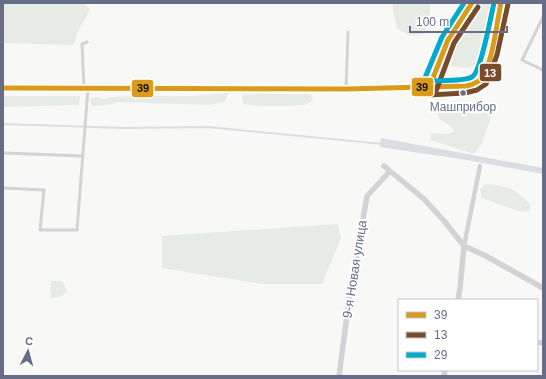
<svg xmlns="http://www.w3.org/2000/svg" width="546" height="379" viewBox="0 0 546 379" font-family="Helvetica,sans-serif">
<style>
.green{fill:#e6ebe5}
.water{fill:#dadde2}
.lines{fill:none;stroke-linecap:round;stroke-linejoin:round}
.stream{stroke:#dadde2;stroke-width:2}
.service{stroke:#d3d3d5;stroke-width:3}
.pedestrian{stroke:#d3d3d5;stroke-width:4.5}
.minor{stroke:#d3d3d5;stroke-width:5.5}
.tertiary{stroke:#d3d3d5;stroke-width:7}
.bus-1-casing{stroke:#fff;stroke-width:8}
.bus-2-casing{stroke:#fff;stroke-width:8}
.bus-3-casing{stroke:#fff;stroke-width:8}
.bus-1{stroke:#da9b1b;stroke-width:5}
.bus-2{stroke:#7a4b2a;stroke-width:5}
.bus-3{stroke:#00a9ce;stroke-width:5}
.bus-dot{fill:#656d89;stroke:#fff;stroke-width:1.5}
.labels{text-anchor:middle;stroke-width:4;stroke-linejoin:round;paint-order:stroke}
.bus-label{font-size:12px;fill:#656d89;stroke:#fff}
.street-label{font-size:13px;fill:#656d89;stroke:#fff}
.line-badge{stroke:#fff;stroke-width:1.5}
.badge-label{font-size:11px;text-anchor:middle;font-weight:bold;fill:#fff}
.pale-badge-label{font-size:11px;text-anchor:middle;font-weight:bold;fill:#111}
</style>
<rect width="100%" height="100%" fill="#f8f8f7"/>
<path class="green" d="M 3,3 L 84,3 L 90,10 L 78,31 L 73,45 L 3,43 Z
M 393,3 L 430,3 L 430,21 L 423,34 C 410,37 407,35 397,28 C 396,19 392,12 393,3 Z
M 478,3 L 492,3 C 490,21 490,57 471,67 C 466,69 458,67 452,66 C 449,62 446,57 447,52 C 450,41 471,14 478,3 Z
M 228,93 L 225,102 L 208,105 L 119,102 L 108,105 L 92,106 L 90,99 L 96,97 L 104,99 L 112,97 L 131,96 L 193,96 Z
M 243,94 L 310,94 L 313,100 L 305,105 L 288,106 L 260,106 L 244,104 L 242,97 Z
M 3,96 L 80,96 L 79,105 L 3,107 Z
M 450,103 C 460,105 459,108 467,112 C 473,115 482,113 489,112 L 491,118 L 482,143 L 474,154 L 430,140 L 431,133 L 448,134 L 454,132 L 452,127 L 439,119 L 437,110 Z
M 485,184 C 508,186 514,188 530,204 L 530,211 L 521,212 L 482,198 L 480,190 Z
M 338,224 L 341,238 L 322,284 L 262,284 L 162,268 L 162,236 Z
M 51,281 L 62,281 L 67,292 L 60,297 L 51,298 L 50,290 Z"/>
<path class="water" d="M 381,138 L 543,168 L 543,174 L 467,160 L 380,147 Z"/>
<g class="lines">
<path class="stream" d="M 3,124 L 124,128 L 208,127 L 383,144"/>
<path class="service" d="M 543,17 L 522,60 L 543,70
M 84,88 L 82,44 L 87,42
M 346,89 L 348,32
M 3,153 L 83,156
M 3,188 L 44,190 L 40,230 L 77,230 L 88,88"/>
<path class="pedestrian" d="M 464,246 L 480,166"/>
<path class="minor" d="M 384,166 L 424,199 L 445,222 L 464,246 L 486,256 L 543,288
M 458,300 L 460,288 L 464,246
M 537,342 L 543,343
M 339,376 L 349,300 L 367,196 L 390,171
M 444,376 L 445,370"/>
<path class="tertiary" d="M 3,88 L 346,89 L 464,86 C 470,85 476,84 481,79 C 490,69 497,18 501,3
M 429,88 L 448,40 L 472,3"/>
<defs>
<path id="bus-1" d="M 3,88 L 346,89 L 466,86 C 471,85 477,83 481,79 C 492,67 497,21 501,3
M 429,88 L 448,40 L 472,3"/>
<path id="bus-2" d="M 436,91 L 454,43 L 478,7
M 429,95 L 465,93 L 477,90 L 486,84 L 497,55 L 508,4"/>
<path id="bus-3" d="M 429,81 C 440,80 462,82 472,77 C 481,72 491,15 494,3
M 422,85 L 442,37 L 464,3"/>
</defs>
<use href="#bus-1" class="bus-1-casing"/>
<use href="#bus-2" class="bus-2-casing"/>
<use href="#bus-3" class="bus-3-casing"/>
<use href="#bus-1" class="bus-1"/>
<use href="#bus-2" class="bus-2"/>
<use href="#bus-3" class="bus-3"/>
</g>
<circle class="bus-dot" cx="463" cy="93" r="3.5"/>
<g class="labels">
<g class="bus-label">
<text x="463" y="111">Машприбор</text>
</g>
<g class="street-label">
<text transform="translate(354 269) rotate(-81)" y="5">9-я Новая улица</text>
</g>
</g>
<g class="line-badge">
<rect x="479" y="63" width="23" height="19" rx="4" fill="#7a4b2a"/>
<rect x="411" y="77" width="23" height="20" rx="4" fill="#da9b1b"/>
<rect x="131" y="79" width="23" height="19" rx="4" fill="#da9b1b"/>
</g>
<g class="badge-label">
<text x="490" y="77">13</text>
</g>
<g class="pale-badge-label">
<text x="422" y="91">39</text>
<text x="143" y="92">39</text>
</g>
<rect width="546" height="379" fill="none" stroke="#656d89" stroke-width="8"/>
<rect x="398" y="299" width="140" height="72" fill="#ffffff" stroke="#c1c5d0"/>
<rect x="406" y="312" width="20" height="6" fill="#da9b1b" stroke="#c1c5d0"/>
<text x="434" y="319" font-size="12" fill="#656d89">39</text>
<rect x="406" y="332" width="20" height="6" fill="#7a4b2a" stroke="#c1c5d0"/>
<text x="434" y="339" font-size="12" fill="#656d89">13</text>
<rect x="406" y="352" width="20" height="6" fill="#00a9ce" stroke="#c1c5d0"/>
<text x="434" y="359" font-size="12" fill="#656d89">29</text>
<g transform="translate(28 351) rotate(6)" stroke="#ffffff" stroke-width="3" paint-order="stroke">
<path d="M0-3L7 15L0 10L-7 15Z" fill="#656d89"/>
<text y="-6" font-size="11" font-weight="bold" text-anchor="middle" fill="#656d89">С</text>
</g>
<path d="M410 26v6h97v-6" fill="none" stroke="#656d89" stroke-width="2"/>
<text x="416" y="26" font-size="12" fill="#656d89" stroke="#ffffff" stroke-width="3" paint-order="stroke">100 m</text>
</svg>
